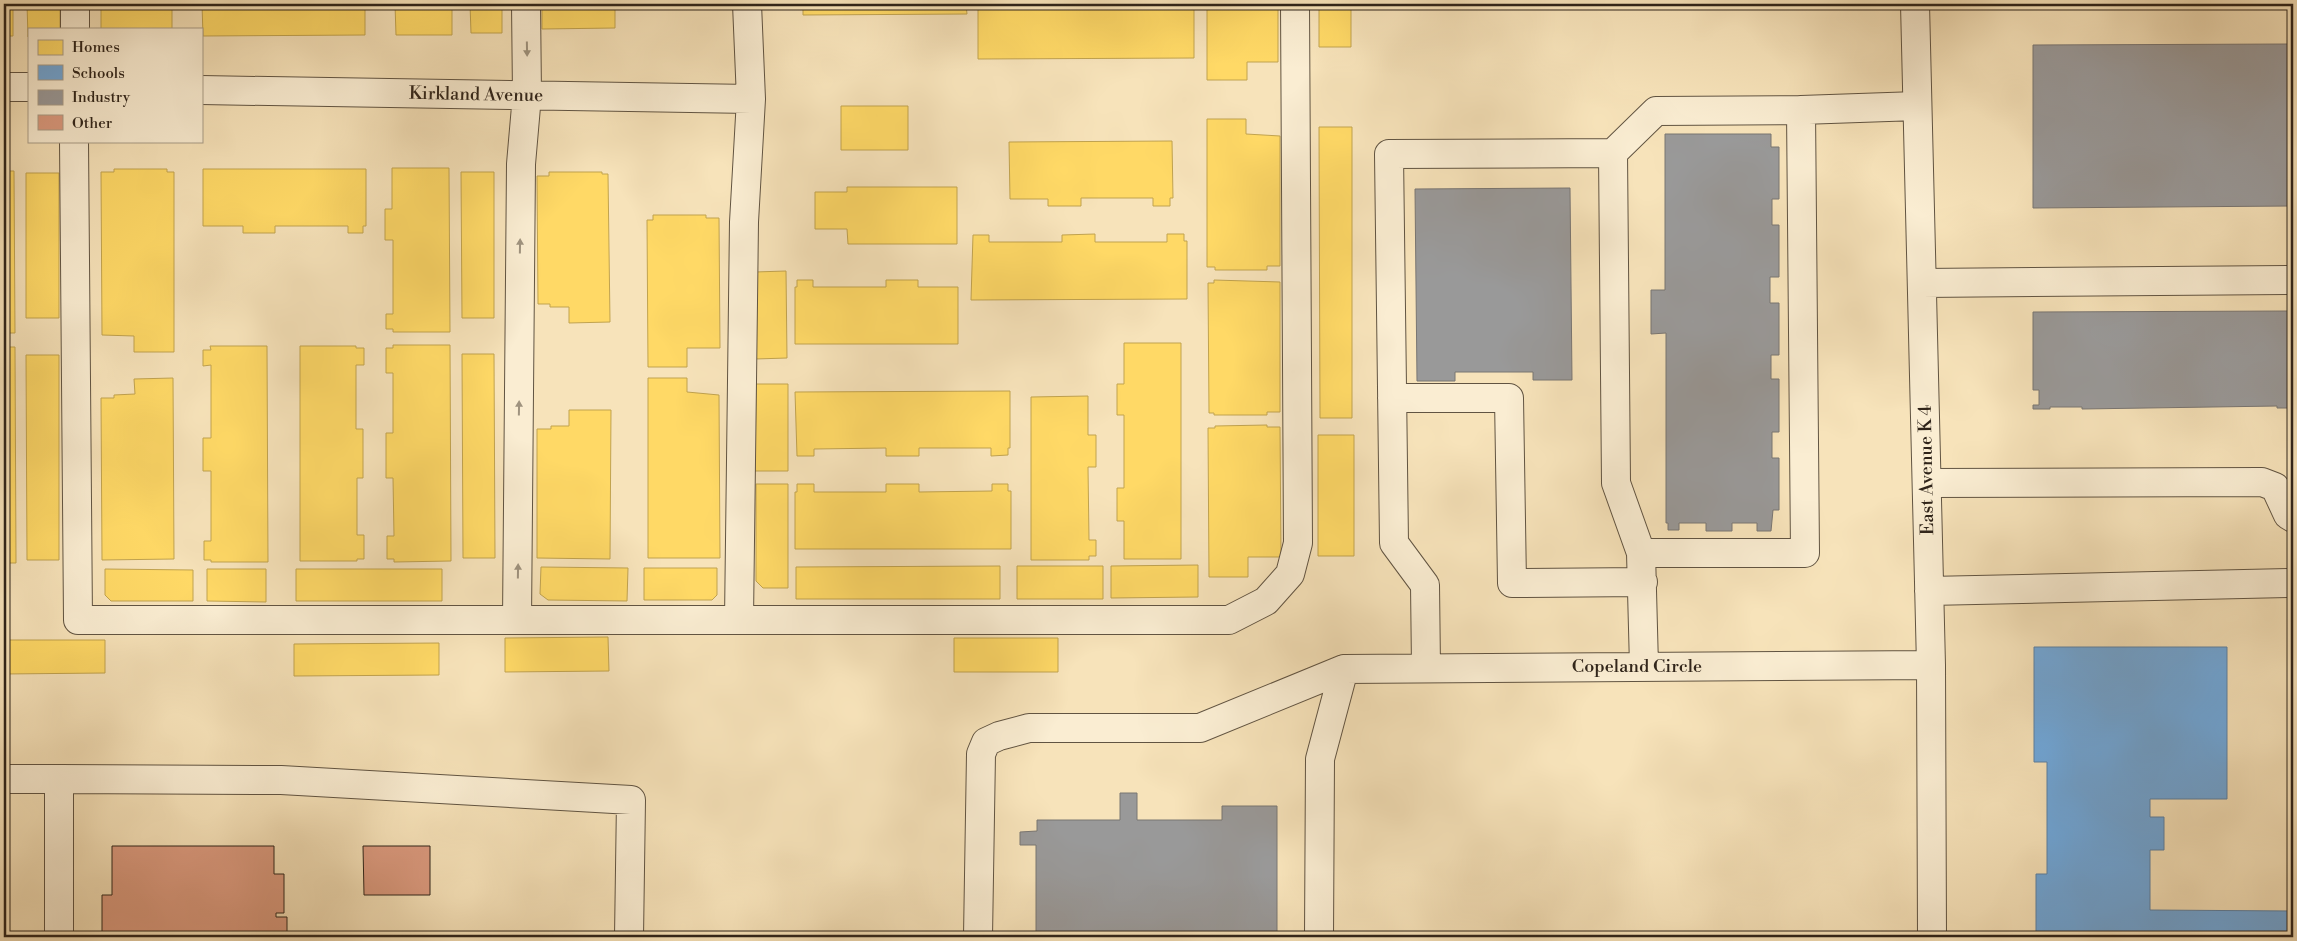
<svg xmlns="http://www.w3.org/2000/svg" width="2297" height="941" viewBox="0 0 2297 941" font-family="'Libre Bodoni',serif">
<style>
.homes{fill:#ffd966;stroke:#c1a34f}
.schools{fill:#6fa8dc;stroke:#5c80a2}
.industry{fill:#999;stroke:#797673}
.building{fill:#db9a7f;stroke:#2f241a}
.lines{fill:none;stroke-linecap:round;stroke-linejoin:round}
.minor-casing{stroke:#615442;stroke-width:30}
.minor{stroke:#faedd2;stroke-width:28}
.oneway{fill:#9f937f}
.labels{text-anchor:middle;stroke-width:5;stroke-linejoin:round;paint-order:stroke}
.street-label{font-size:18px;fill:#2f241a;stroke:#faedd2}
</style>
<rect width="100%" height="100%" fill="#f7e3ba"/>
<filter id="stains"><feTurbulence type="fractalNoise" baseFrequency=".004" numOctaves="4"/><feColorMatrix values="0 0 0 0 .2 0 0 0 0 .09 0 0 0 0 .02 0 0 0 .5 -.17"/></filter>
<radialGradient id="worn" r=".72"><stop offset=".6" stop-color="#630" stop-opacity="0"/><stop offset="1" stop-color="#630" stop-opacity=".3"/></radialGradient>
<path class="homes" d="M 4,4 L 13,4 L 13,36 L 4,36 Z
M 27,4 L 60,4 L 60,29 L 29,29 L 28,37 Z
M 101,4 L 172,4 L 172,29 L 101,29 Z
M 202,4 L 365,4 L 365,35 L 203,36 Z
M 395,4 L 452,4 L 452,35 L 396,35 Z
M 470,4 L 502,4 L 502,33 L 471,33 Z
M 542,4 L 615,4 L 615,28 L 542,29 Z
M 803,4 L 966,4 L 967,14 L 803,15 Z
M 978,4 L 1194,4 L 1194,58 L 978,59 Z
M 1207,4 L 1278,4 L 1278,62 L 1247,62 L 1247,80 L 1207,80 Z
M 1319,4 L 1351,4 L 1351,47 L 1319,47 Z
M 841,106 L 908,106 L 908,150 L 841,150 Z
M 1207,119 L 1246,119 L 1246,134 L 1280,136 L 1280,266 L 1267,266 L 1267,270 L 1215,270 L 1215,267 L 1207,267 Z
M 1319,127 L 1352,127 L 1352,418 L 1320,418 Z
M 1172,141 L 1173,198 L 1170,198 L 1170,206 L 1153,206 L 1153,198 L 1081,198 L 1081,206 L 1048,206 L 1048,199 L 1010,199 L 1009,142 Z
M 392,168 L 449,168 L 450,332 L 393,332 L 393,329 L 386,329 L 386,314 L 393,314 L 393,240 L 385,240 L 385,209 L 392,209 Z
M 114,169 L 167,169 L 167,172 L 174,172 L 174,352 L 134,352 L 134,336 L 102,335 L 101,172 L 114,172 Z
M 203,169 L 366,169 L 366,226 L 363,226 L 363,233 L 348,233 L 348,226 L 275,226 L 275,233 L 243,233 L 243,226 L 203,226 Z
M 4,171 L 14,171 L 15,333 L 4,333 Z
M 461,172 L 494,172 L 494,318 L 462,318 Z
M 549,172 L 602,172 L 602,174 L 608,174 L 610,322 L 569,323 L 569,307 L 550,307 L 550,304 L 538,304 L 537,176 L 549,176 Z
M 26,173 L 59,173 L 59,318 L 26,318 Z
M 847,187 L 957,187 L 957,244 L 848,244 L 847,229 L 815,229 L 815,192 L 847,192 Z
M 653,215 L 706,215 L 706,218 L 719,218 L 720,348 L 687,348 L 687,367 L 648,367 L 647,220 L 653,220 Z
M 1095,234 L 1095,242 L 1167,242 L 1167,234 L 1184,234 L 1184,241 L 1187,241 L 1187,299 L 971,300 L 973,235 L 989,235 L 989,242 L 1062,242 L 1062,235 Z
M 786,271 L 787,358 L 755,359 L 755,272 Z
M 797,280 L 813,280 L 813,287 L 886,287 L 886,280 L 918,280 L 918,287 L 958,287 L 958,344 L 795,344 L 795,287 L 797,287 Z
M 1214,280 L 1280,282 L 1280,412 L 1267,412 L 1267,415 L 1214,415 L 1214,413 L 1209,413 L 1208,283 L 1214,283 Z
M 1124,343 L 1181,343 L 1181,559 L 1124,559 L 1124,521 L 1117,521 L 1117,488 L 1124,488 L 1124,415 L 1117,415 L 1117,384 L 1124,384 Z
M 393,345 L 450,345 L 451,561 L 394,562 L 394,559 L 387,559 L 387,536 L 394,536 L 393,478 L 386,478 L 386,433 L 393,433 L 393,373 L 386,373 L 386,348 L 393,348 Z
M 210,346 L 267,346 L 268,562 L 211,562 L 211,560 L 204,560 L 204,541 L 211,541 L 211,471 L 203,471 L 203,438 L 211,438 L 211,365 L 203,366 L 203,350 L 211,350 Z
M 300,346 L 356,346 L 356,348 L 364,348 L 364,365 L 356,365 L 356,429 L 363,429 L 363,478 L 357,478 L 357,535 L 364,535 L 364,559 L 357,559 L 357,561 L 300,561 Z
M 4,347 L 15,347 L 16,563 L 4,563 Z
M 462,354 L 494,354 L 495,558 L 463,558 Z
M 26,355 L 59,355 L 59,560 L 27,560 Z
M 173,378 L 174,559 L 102,560 L 101,398 L 114,398 L 114,395 L 135,394 L 134,379 Z
M 648,378 L 687,378 L 687,392 L 719,395 L 720,558 L 648,558 Z
M 756,384 L 788,384 L 788,471 L 755,471 Z
M 1010,391 L 1010,448 L 1008,448 L 1008,455 L 991,456 L 991,448 L 919,448 L 919,456 L 886,456 L 886,448 L 814,449 L 814,456 L 797,456 L 795,392 Z
M 1088,396 L 1088,435 L 1096,435 L 1096,467 L 1088,467 L 1089,540 L 1096,540 L 1096,556 L 1089,556 L 1089,560 L 1031,560 L 1031,397 Z
M 569,410 L 611,410 L 610,559 L 537,558 L 537,429 L 551,429 L 551,426 L 569,426 Z
M 1267,425 L 1267,427 L 1280,427 L 1281,557 L 1248,557 L 1248,577 L 1209,577 L 1208,428 L 1215,428 L 1215,426 Z
M 1318,435 L 1354,435 L 1354,556 L 1318,556 Z
M 756,484 L 788,484 L 788,588 L 763,588 L 756,581 Z
M 797,484 L 814,484 L 814,492 L 886,492 L 886,484 L 919,484 L 919,492 L 992,491 L 992,484 L 1008,484 L 1008,491 L 1011,491 L 1011,549 L 795,549 L 795,492 L 797,492 Z
M 1198,565 L 1198,597 L 1111,598 L 1111,566 Z
M 1000,566 L 1000,599 L 796,599 L 796,567 Z
M 1017,566 L 1103,566 L 1103,599 L 1017,599 Z
M 541,567 L 628,568 L 627,601 L 548,600 L 540,594 Z
M 644,568 L 717,568 L 717,595 L 712,600 L 644,600 Z
M 105,569 L 193,570 L 193,601 L 111,601 L 105,595 Z
M 207,569 L 266,569 L 266,602 L 207,601 Z
M 296,569 L 442,569 L 442,601 L 296,601 Z
M 4,570 L 8,570 L 8,602 L 4,602 Z
M 608,637 L 609,671 L 505,672 L 505,638 Z
M 954,638 L 1058,638 L 1058,672 L 954,672 Z
M 4,640 L 105,640 L 105,673 L 4,674 Z
M 439,643 L 439,675 L 294,676 L 294,644 Z"/>
<path class="schools" d="M 2034,647 L 2227,647 L 2227,799 L 2150,799 L 2150,817 L 2164,817 L 2164,850 L 2150,850 L 2150,910 L 2293,911 L 2293,937 L 2036,937 L 2036,874 L 2047,874 L 2047,762 L 2034,762 Z"/>
<path class="industry" d="M 2293,44 L 2293,206 L 2033,208 L 2033,45 Z
M 1665,134 L 1771,134 L 1771,147 L 1779,147 L 1779,199 L 1772,199 L 1772,225 L 1779,225 L 1779,277 L 1770,277 L 1770,303 L 1779,303 L 1779,355 L 1771,355 L 1771,379 L 1779,379 L 1779,432 L 1772,432 L 1772,458 L 1779,458 L 1779,510 L 1773,510 L 1771,531 L 1757,531 L 1757,523 L 1732,523 L 1732,531 L 1706,531 L 1706,523 L 1679,523 L 1679,530 L 1668,530 L 1668,523 L 1666,523 L 1666,333 L 1651,334 L 1651,290 L 1665,290 Z
M 1570,188 L 1572,380 L 1533,380 L 1533,372 L 1455,372 L 1455,381 L 1417,381 L 1415,189 Z
M 2293,311 L 2293,408 L 2277,408 L 2277,406 L 2082,409 L 2082,407 L 2050,407 L 2050,409 L 2033,409 L 2033,405 L 2039,405 L 2039,390 L 2033,390 L 2033,312 Z
M 1120,793 L 1137,793 L 1137,820 L 1222,820 L 1222,806 L 1277,806 L 1277,937 L 1036,937 L 1036,845 L 1020,845 L 1020,832 L 1037,831 L 1037,820 L 1120,820 Z"/>
<path class="building" d="M 112,846 L 274,846 L 274,874 L 284,874 L 284,913 L 276,913 L 276,917 L 287,917 L 287,937 L 102,937 L 102,895 L 112,895 Z
M 363,846 L 430,846 L 430,895 L 364,895 Z"/>
<g class="lines">
<defs>
<path id="minor" d="M 1915,4 L 1931,665 L 1932,937
M 75,29 L 75,4
M 4,87 L 29,87
M 201,90 L 751,99
M 74,141 L 78,620 L 1229,620 L 1266,601 L 1290,574 L 1298,543 L 1295,4
M 1613,153 L 1656,111 L 1801,110
M 1922,283 L 2293,280
M 1392,398 L 1509,398 L 1512,583 L 1643,582
M 1927,483 L 2262,482 L 2275,487 L 2288,515 L 2293,518
M 1641,553 L 1805,553 L 1801,110 L 1917,106
M 1929,591 L 2293,583
M 517,620 L 521,164 L 527,95 L 526,4
M 739,620 L 744,222 L 751,99 L 747,4
M 1426,667 L 1425,585 L 1394,543 L 1389,154 L 1613,153 L 1616,483 L 1641,553 L 1644,666
M 4,779 L 59,779 L 59,937
M 59,779 L 281,780 L 631,800 L 629,937
M 978,937 L 981,754 L 986,742 L 999,736 L 1029,728 L 1200,728 L 1344,669 L 1931,665
M 1319,937 L 1320,759 L 1344,669"/>
</defs>
<use href="#minor" class="minor-casing"/>
<use href="#minor" class="minor"/>
</g>
<defs><path id="oneway-solid" d="M-6-.8H1V-3.2L6.5 0L1 3.2V.8H-6Z" transform="scale(1.25)"/></defs>
<g class="oneway">
<use href="#oneway-solid" transform="translate(527 49) rotate(89)"/>
<use href="#oneway-solid" transform="translate(520 246) rotate(-89)"/>
<use href="#oneway-solid" transform="translate(519 408) rotate(-89)"/>
<use href="#oneway-solid" transform="translate(518 571) rotate(-89)"/>
</g>
<g class="labels">
<g class="street-label">
<text transform="translate(476 94) rotate(1)" y="6">Kirkland Avenue</text>
<text transform="translate(1926 470) rotate(-91)" y="6">East Avenue K 4</text>
<text x="1637" y="672">Copeland Circle</text>
</g>
</g>
<rect width="2297" height="941" fill="none" stroke="#f7e3ba" stroke-width="20"/>
<rect x="5" y="5" width="2287" height="931" fill="none" stroke="#2f241a" stroke-width="2.5"/>
<rect x="10" y="10" width="2277" height="921" fill="none" stroke="#2f241a"/>
<rect x="28" y="28" width="175" height="115" fill="#faedd2" stroke="#a99d88"/>
<rect x="38" y="40" width="25" height="15" fill="#ffd966" stroke="#a99d88"/>
<text x="72" y="52" font-size="15" fill="#2f241a">Homes</text>
<rect x="38" y="65" width="25" height="15" fill="#6fa8dc" stroke="#a99d88"/>
<text x="72" y="78" font-size="15" fill="#2f241a">Schools</text>
<rect x="38" y="90" width="25" height="15" fill="#999999" stroke="#a99d88"/>
<text x="72" y="102" font-size="15" fill="#2f241a">Industry</text>
<rect x="38" y="115" width="25" height="15" fill="#db9a7f" stroke="#a99d88"/>
<text x="72" y="128" font-size="15" fill="#2f241a">Other</text>
<rect width="100%" height="100%" filter="url(#stains)"/>
<rect width="100%" height="100%" fill="url(#worn)"/>
</svg>
